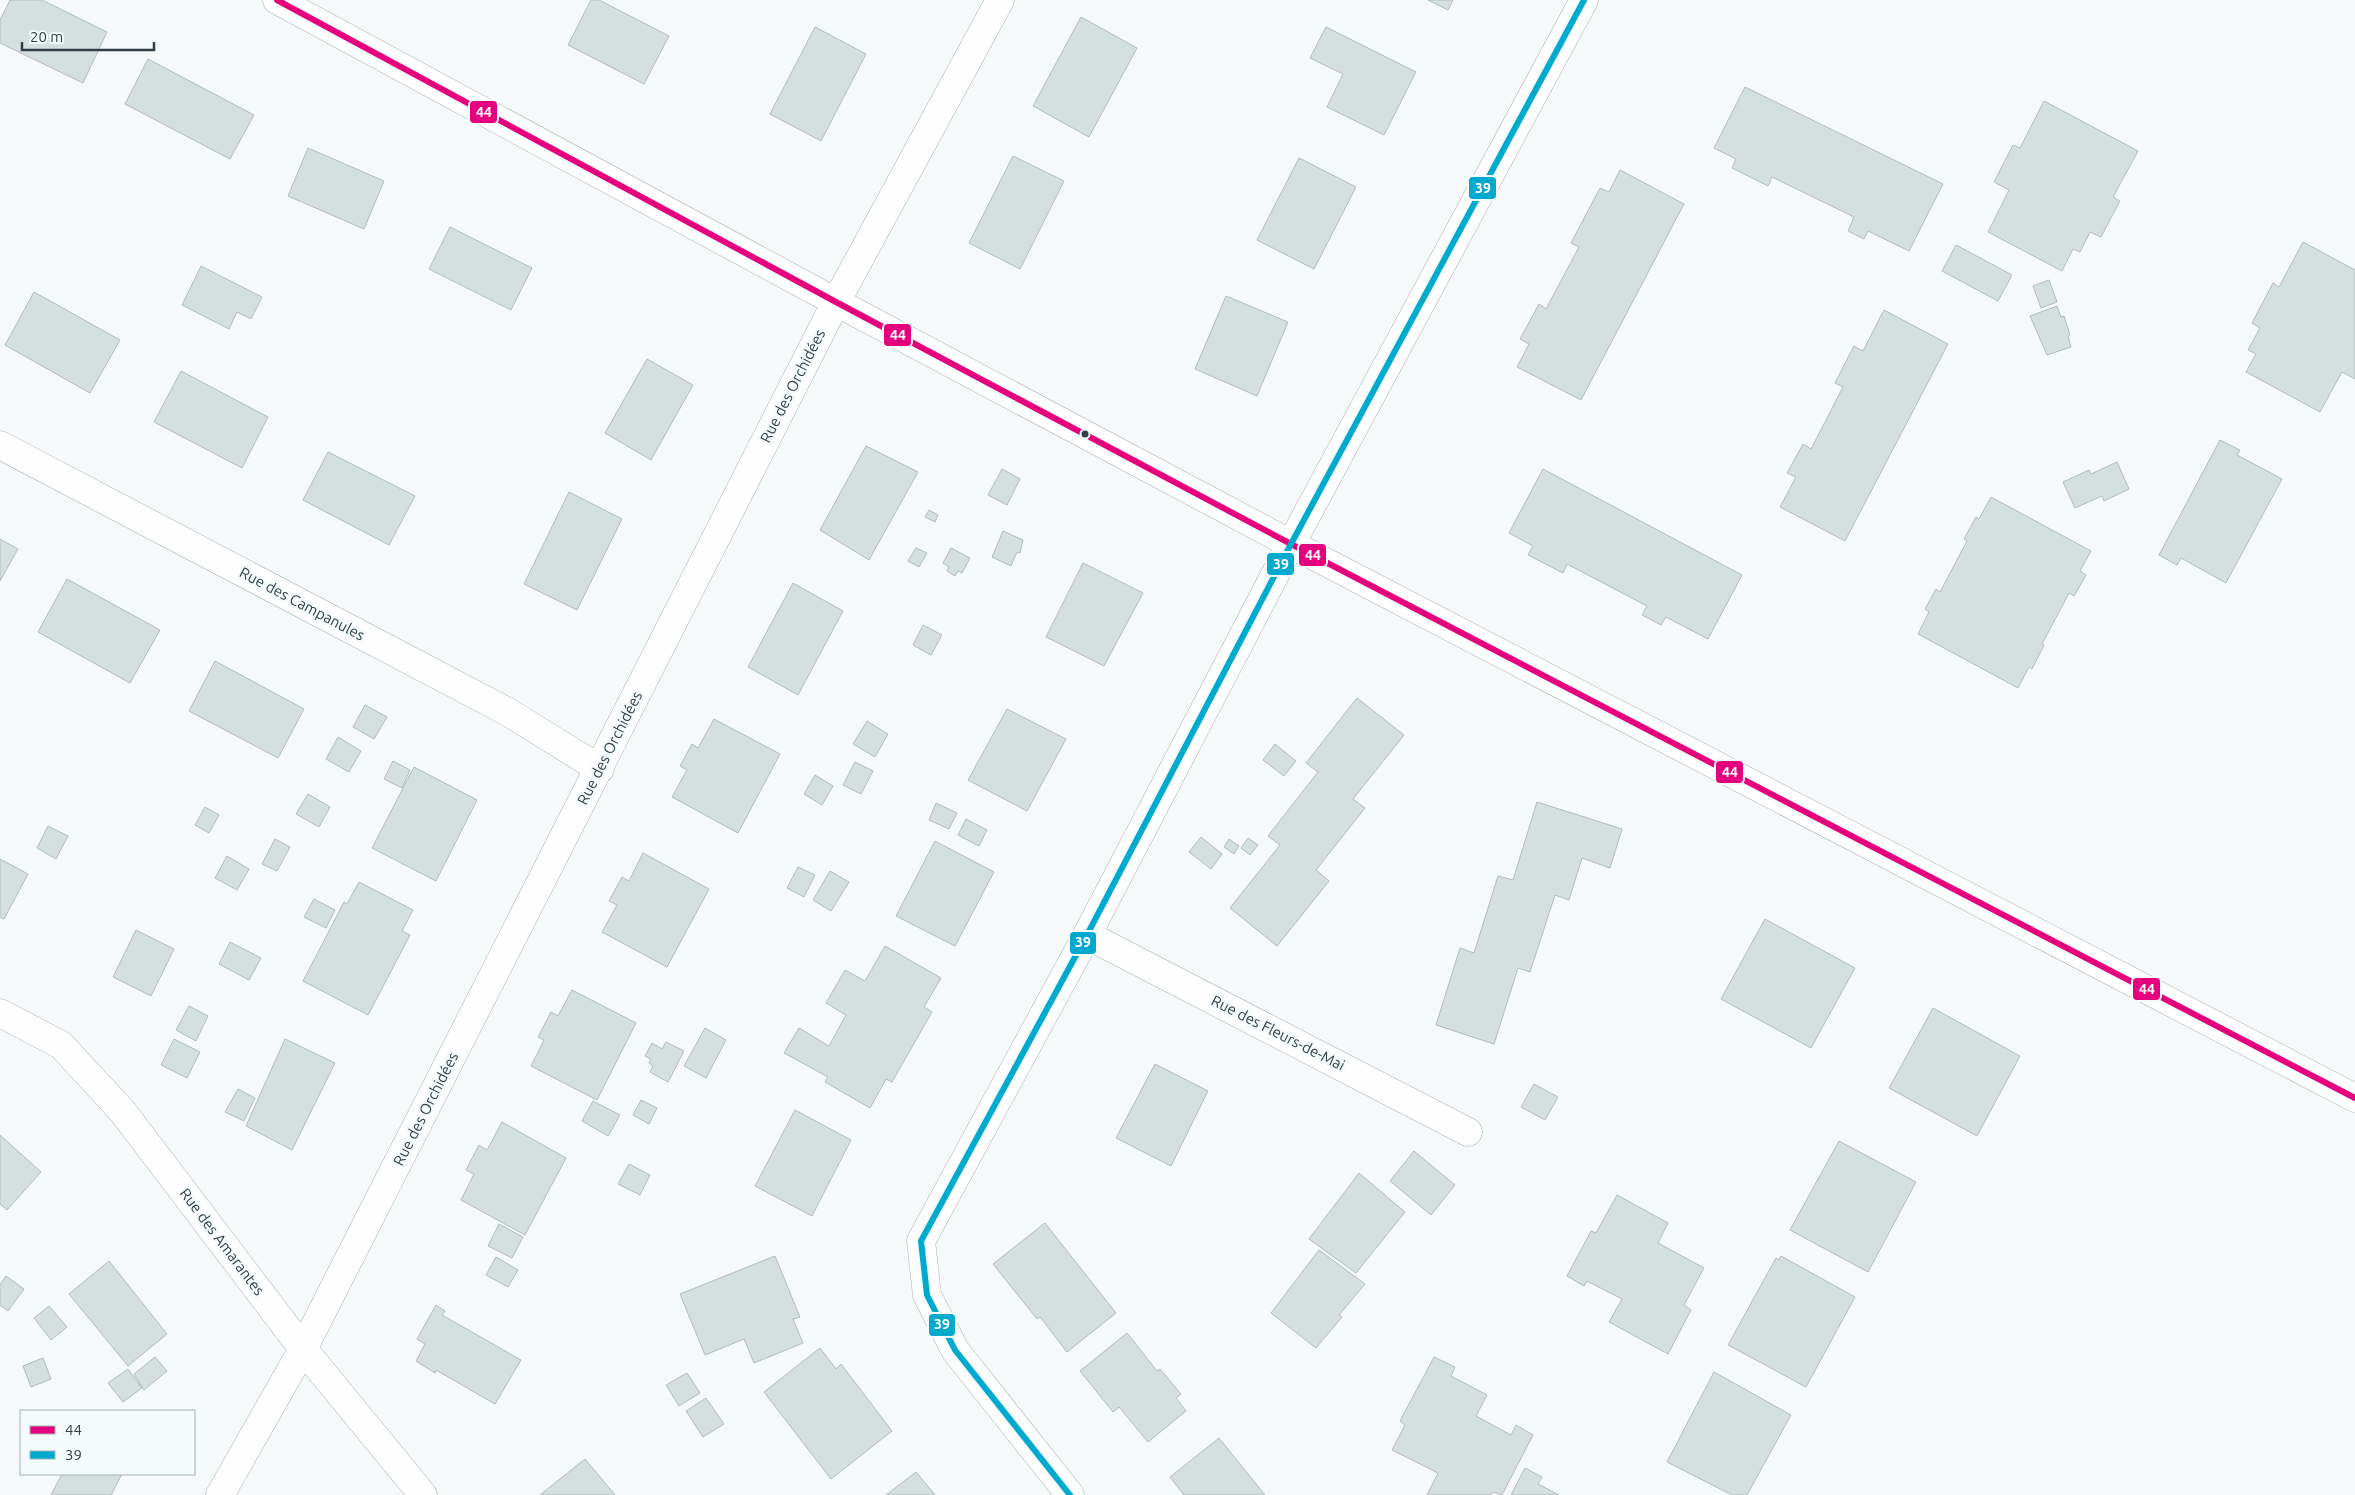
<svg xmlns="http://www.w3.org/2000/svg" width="2355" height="1495" viewBox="0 0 2355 1495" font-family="Ubuntu,sans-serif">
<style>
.building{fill:#d4e0e0;stroke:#b2bbbb}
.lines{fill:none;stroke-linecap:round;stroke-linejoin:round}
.minor-casing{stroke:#a9b0b3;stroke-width:29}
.minor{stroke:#fefefe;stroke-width:28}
.bus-1-casing{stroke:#f3fafc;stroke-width:10}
.bus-2-casing{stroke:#f3fafc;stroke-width:10}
.bus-1{stroke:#e5007d;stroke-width:6}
.bus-2{stroke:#00a9ce;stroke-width:6}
.bus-dot{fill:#313e43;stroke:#f3fafc;stroke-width:2}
.labels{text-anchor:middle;stroke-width:5;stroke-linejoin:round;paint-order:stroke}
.street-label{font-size:15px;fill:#313e43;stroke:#f3fafc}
.line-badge{stroke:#f3fafc;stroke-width:2}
.badge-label{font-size:14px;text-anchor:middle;font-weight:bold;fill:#fff}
</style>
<rect width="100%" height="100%" fill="#f5f9fa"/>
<path class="building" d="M 10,0 L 42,0 L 107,32 L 83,83 L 0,43 L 0,20 Z
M 591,0 L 599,0 L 669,36 L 644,84 L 568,45 Z
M 1428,0 L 1453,0 L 1448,10 Z
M 1081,17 L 1137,48 L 1089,137 L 1033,106 Z
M 815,27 L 866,54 L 821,141 L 770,114 Z
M 1326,27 L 1416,72 L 1384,135 L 1327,107 L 1343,74 L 1310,58 Z
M 148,59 L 254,115 L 230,159 L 125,104 Z
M 1745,87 L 1943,184 L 1909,251 L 1868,231 L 1864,239 L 1848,231 L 1854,217 L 1772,177 L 1768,186 L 1732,168 L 1736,159 L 1714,148 Z
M 2044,101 L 2138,151 L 2113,197 L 2120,201 L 2101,237 L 2090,232 L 2080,252 L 2073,249 L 2062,271 L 1988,232 L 2009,190 L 1994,182 L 2013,145 L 2020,148 Z
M 308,148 L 384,181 L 364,229 L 288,196 Z
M 1013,156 L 1064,181 L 1020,269 L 969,243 Z
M 1299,158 L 1356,187 L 1314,269 L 1257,240 Z
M 1620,170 L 1684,204 L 1581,400 L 1517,367 L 1529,344 L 1520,339 L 1539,304 L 1546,309 L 1579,247 L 1571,243 L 1600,188 L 1609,192 Z
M 450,227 L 532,268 L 511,310 L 429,269 Z
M 2303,242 L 2355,270 L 2355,379 L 2342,372 L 2320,412 L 2246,372 L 2256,354 L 2248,350 L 2260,328 L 2252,323 L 2273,283 L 2279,287 Z
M 1956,245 L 2012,275 L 1998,301 L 1942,271 Z
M 201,266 L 262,297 L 251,319 L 237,312 L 229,329 L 182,305 Z
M 2049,280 L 2057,302 L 2041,308 L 2033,286 Z
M 34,292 L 120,340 L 90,393 L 5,345 Z
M 1226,296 L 1288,322 L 1257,396 L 1195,369 Z
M 2057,306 L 2061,317 L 2064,316 L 2070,335 L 2068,336 L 2071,347 L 2047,355 L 2030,316 Z
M 1884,310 L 1948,344 L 1845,541 L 1780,507 L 1796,477 L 1787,473 L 1803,444 L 1811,449 L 1843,387 L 1835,383 L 1854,346 L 1863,351 Z
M 647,359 L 693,385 L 651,460 L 605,433 Z
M 181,371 L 268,417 L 242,468 L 154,422 Z
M 2220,440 L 2240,450 L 2237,455 L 2282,479 L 2226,583 L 2181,558 L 2177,565 L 2159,555 Z
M 866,446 L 918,472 L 869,560 L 820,530 Z
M 328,452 L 415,496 L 389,545 L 303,500 Z
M 2117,462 L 2129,489 L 2104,501 L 2102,496 L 2075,508 L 2063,482 L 2089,470 L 2091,474 Z
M 1002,469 L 1020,479 L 1007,505 L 988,495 Z
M 1543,469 L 1742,575 L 1708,639 L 1666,617 L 1661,625 L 1642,615 L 1647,606 L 1567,564 L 1563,573 L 1528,555 L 1533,546 L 1509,533 Z
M 569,492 L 622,519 L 577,610 L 524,584 Z
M 1991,497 L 2091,551 L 2080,571 L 2086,575 L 2074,596 L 2069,593 L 2042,644 L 2044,645 L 2032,669 L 2029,667 L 2018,688 L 1918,634 L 1929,612 L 1925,609 L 1936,589 L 1940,592 L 1967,541 L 1964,539 L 1976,517 L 1979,519 Z
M 929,510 L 938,515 L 935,522 L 925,517 Z
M 1003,531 L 1023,540 L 1020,553 L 1017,552 L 1011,566 L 992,557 Z
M 0,539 L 18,549 L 0,581 Z
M 916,548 L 927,553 L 919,567 L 908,561 Z
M 951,548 L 970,558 L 962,573 L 958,571 L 955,576 L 947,571 L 949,567 L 943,563 Z
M 1083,563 L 1143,593 L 1104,666 L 1046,637 Z
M 67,579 L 160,630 L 130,683 L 38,632 Z
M 793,583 L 843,611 L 798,695 L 748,667 Z
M 923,625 L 942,635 L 931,655 L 913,645 Z
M 215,661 L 304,709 L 278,758 L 189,711 Z
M 1357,698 L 1404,735 L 1353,799 L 1365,808 L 1316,870 L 1329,881 L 1277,946 L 1230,908 L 1280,845 L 1268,836 L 1318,772 L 1306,763 Z
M 365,705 L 387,717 L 374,739 L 353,727 Z
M 1007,709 L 1066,739 L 1027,811 L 968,780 Z
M 714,719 L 780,754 L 738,833 L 672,797 L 687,770 L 680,766 L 692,744 L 698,748 Z
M 867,721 L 888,734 L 875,757 L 853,744 Z
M 338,737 L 361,751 L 349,772 L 326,759 Z
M 1275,744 L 1296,761 L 1284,776 L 1263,760 Z
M 393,761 L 410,770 L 402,788 L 384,779 Z
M 855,762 L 873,771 L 861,794 L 843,785 Z
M 414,767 L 477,800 L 436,881 L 372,848 Z
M 815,775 L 833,786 L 822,805 L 804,794 Z
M 308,794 L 330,807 L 319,827 L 296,814 Z
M 1537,802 L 1622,829 L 1610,868 L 1582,858 L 1569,900 L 1555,895 L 1530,972 L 1518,968 L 1494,1044 L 1436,1025 L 1460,948 L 1474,953 L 1498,876 L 1513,880 Z
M 936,803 L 957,813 L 949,829 L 929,820 Z
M 205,807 L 219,815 L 209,833 L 195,825 Z
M 966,819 L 987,830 L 979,846 L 958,835 Z
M 48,826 L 68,836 L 56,859 L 37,848 Z
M 1201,837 L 1222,854 L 1211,869 L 1189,852 Z
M 1248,838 L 1258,845 L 1250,855 L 1241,848 Z
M 275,839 L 290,847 L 277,871 L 262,864 Z
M 1229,839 L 1239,846 L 1234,854 L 1224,847 Z
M 935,841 L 994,872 L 955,946 L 896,916 Z
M 643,853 L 709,889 L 667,967 L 602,932 L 617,905 L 609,901 L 622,877 L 629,881 Z
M 227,856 L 249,869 L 237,890 L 215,878 Z
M 0,859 L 28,874 L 4,919 L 0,917 Z
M 798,867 L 815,875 L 804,897 L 787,888 Z
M 830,871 L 849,882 L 831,911 L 813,900 Z
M 359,882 L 413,910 L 402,931 L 410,935 L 368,1015 L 303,981 L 344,902 L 347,904 Z
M 314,899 L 335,910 L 326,928 L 304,917 Z
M 1765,919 L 1855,968 L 1811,1048 L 1721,999 Z
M 136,930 L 174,949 L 151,996 L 113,977 Z
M 230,942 L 261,958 L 249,980 L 219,964 Z
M 885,946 L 941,978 L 924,1007 L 932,1012 L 892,1082 L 886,1079 L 870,1108 L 825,1082 L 828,1077 L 784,1053 L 799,1028 L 829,1046 L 846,1015 L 826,1003 L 845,970 L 865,981 Z
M 572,990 L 636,1023 L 597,1100 L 531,1066 L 544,1040 L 538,1037 L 551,1012 L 558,1016 Z
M 189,1006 L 208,1016 L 196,1041 L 176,1030 Z
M 1933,1008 L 2020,1056 L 1977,1136 L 1889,1088 Z
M 705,1028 L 726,1040 L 706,1078 L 684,1066 Z
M 174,1039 L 200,1052 L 187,1078 L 161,1065 Z
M 285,1039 L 335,1063 L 292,1150 L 246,1126 Z
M 666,1042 L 684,1051 L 668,1082 L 650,1072 L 653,1066 L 649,1063 L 651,1059 L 645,1056 L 652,1043 L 662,1049 Z
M 1155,1064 L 1208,1091 L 1171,1166 L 1116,1138 Z
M 1534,1084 L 1558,1097 L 1545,1120 L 1521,1107 Z
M 238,1089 L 255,1098 L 244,1121 L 225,1112 Z
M 641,1100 L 657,1108 L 649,1124 L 633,1115 Z
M 593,1101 L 620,1115 L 608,1136 L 582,1121 Z
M 795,1110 L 851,1140 L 812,1216 L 755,1186 Z
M 502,1122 L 566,1158 L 525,1235 L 461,1200 L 474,1174 L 466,1170 L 479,1145 L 487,1150 Z
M 0,1135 L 41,1172 L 7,1210 L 0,1204 Z
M 1839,1141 L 1916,1182 L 1868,1272 L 1790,1230 Z
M 1414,1151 L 1455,1185 L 1431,1215 L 1390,1181 Z
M 629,1164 L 650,1175 L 640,1195 L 618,1184 Z
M 1359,1173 L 1405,1212 L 1356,1273 L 1309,1239 Z
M 1617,1195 L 1668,1223 L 1658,1243 L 1704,1268 L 1684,1305 L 1691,1310 L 1668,1354 L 1609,1322 L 1622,1299 L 1587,1281 L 1584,1286 L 1567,1276 L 1591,1231 L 1596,1233 Z
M 1045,1223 L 1116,1313 L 1067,1352 L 1040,1317 L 1037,1319 L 993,1264 Z
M 499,1224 L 523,1237 L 512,1258 L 488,1246 Z
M 1319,1250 L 1365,1284 L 1339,1315 L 1342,1317 L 1316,1348 L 1271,1313 Z
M 775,1256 L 800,1317 L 793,1319 L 803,1343 L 754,1363 L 744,1339 L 705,1355 L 680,1294 Z
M 1781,1256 L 1855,1297 L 1806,1387 L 1728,1345 L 1776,1258 L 1779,1260 Z
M 496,1257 L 518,1270 L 508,1287 L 486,1275 Z
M 109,1261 L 167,1334 L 128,1366 L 69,1294 Z
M 6,1276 L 24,1289 L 8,1311 L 0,1305 L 0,1285 Z
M 436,1305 L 445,1311 L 442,1315 L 521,1360 L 495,1404 L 436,1370 L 435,1373 L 416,1361 L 425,1344 L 417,1339 Z
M 49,1306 L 67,1327 L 51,1340 L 34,1318 Z
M 1127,1333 L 1157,1371 L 1160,1369 L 1181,1394 L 1176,1398 L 1186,1411 L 1148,1442 L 1119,1407 L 1113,1412 L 1080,1371 Z
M 820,1348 L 836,1369 L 841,1364 L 892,1431 L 831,1479 L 764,1392 Z
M 155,1357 L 167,1371 L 144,1390 L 134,1374 Z
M 1434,1357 L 1455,1367 L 1451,1376 L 1487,1395 L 1476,1416 L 1511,1435 L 1516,1425 L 1533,1435 L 1502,1495 L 1493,1492 L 1491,1495 L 1427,1495 L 1438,1473 L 1392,1450 L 1405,1425 L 1400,1421 Z
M 43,1358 L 51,1379 L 31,1387 L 23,1366 Z
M 128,1369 L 142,1388 L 123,1402 L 108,1383 Z
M 1714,1372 L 1791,1415 L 1747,1495 L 1732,1495 L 1667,1462 Z
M 687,1373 L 700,1393 L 679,1406 L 666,1385 Z
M 706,1398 L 724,1424 L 703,1437 L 686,1411 Z
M 1219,1438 L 1265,1495 L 1184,1495 L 1170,1477 Z
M 585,1459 L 615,1495 L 540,1495 Z
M 1525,1468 L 1542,1477 L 1538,1484 L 1559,1495 L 1511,1495 Z
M 916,1472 L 935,1495 L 886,1495 Z
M 62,1474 L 122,1474 L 111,1495 L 51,1495 Z"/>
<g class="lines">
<defs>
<path id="minor" d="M 277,0 L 836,302 L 1291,544 L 2355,1098
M 0,445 L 508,712 L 600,769
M 1087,935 L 1468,1132
M 0,1013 L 61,1045 L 123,1112 L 303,1349 L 423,1495
M 220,1495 L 303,1349 L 836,302 L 1000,0
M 1070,1495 L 955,1350 L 927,1295 L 921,1241 L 1087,935 L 1291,544 L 1584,0"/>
</defs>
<use href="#minor" class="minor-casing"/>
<use href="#minor" class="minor"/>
<defs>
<path id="bus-1" d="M 277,0 L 836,302 L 1291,544 L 2355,1098"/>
<path id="bus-2" d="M 1070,1495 L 955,1350 L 927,1295 L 921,1241 L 1087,935 L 1291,544 L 1584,0"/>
</defs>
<use href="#bus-1" class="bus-1-casing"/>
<use href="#bus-2" class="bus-2-casing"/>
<use href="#bus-1" class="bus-1"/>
<use href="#bus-2" class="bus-2"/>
</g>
<circle class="bus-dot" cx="1085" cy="434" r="4.5"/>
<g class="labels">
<g class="street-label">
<text transform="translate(793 386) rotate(-63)" y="5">Rue des Orchidées</text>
<text transform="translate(302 604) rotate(28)" y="5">Rue des Campanules</text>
<text transform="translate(610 748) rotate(-63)" y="5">Rue des Orchidées</text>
<text transform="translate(1278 1033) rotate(27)" y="5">Rue des Fleurs-de-Mai</text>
<text transform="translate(426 1109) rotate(-63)" y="5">Rue des Orchidées</text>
<text transform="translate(222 1242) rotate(53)" y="5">Rue des Amarantes</text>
</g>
</g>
<g class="line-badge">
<rect x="469" y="100" width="29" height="24" rx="5" fill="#e5007d"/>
<rect x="1468" y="176" width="29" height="24" rx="5" fill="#00a9ce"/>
<rect x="883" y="323" width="29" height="24" rx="5" fill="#e5007d"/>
<rect x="1298" y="543" width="29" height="24" rx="5" fill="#e5007d"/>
<rect x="1266" y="552" width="29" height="24" rx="5" fill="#00a9ce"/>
<rect x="1715" y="760" width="29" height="24" rx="5" fill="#e5007d"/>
<rect x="1069" y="931" width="28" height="24" rx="5" fill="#00a9ce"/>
<rect x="2132" y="977" width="29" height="24" rx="5" fill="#e5007d"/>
<rect x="928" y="1313" width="28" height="24" rx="5" fill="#00a9ce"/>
</g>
<g class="badge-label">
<text x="484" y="117">44</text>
<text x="1483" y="193">39</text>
<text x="898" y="340">44</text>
<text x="1313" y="560">44</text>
<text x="1281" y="569">39</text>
<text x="1730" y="777">44</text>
<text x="1083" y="947">39</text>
<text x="2147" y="994">44</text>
<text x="942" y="1329">39</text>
</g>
<rect x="20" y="1410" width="175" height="65" fill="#f3fafc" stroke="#a5afb2"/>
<rect x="30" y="1426" width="25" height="8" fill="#e5007d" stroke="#a5afb2"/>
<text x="65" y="1435" font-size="15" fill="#313e43">44</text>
<rect x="30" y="1451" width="25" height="8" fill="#00a9ce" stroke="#a5afb2"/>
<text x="65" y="1460" font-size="15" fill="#313e43">39</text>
<path d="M22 42v8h132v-8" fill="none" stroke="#313e43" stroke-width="2.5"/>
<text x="30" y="42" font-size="15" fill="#313e43" stroke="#f3fafc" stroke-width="4" paint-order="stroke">20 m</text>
</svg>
